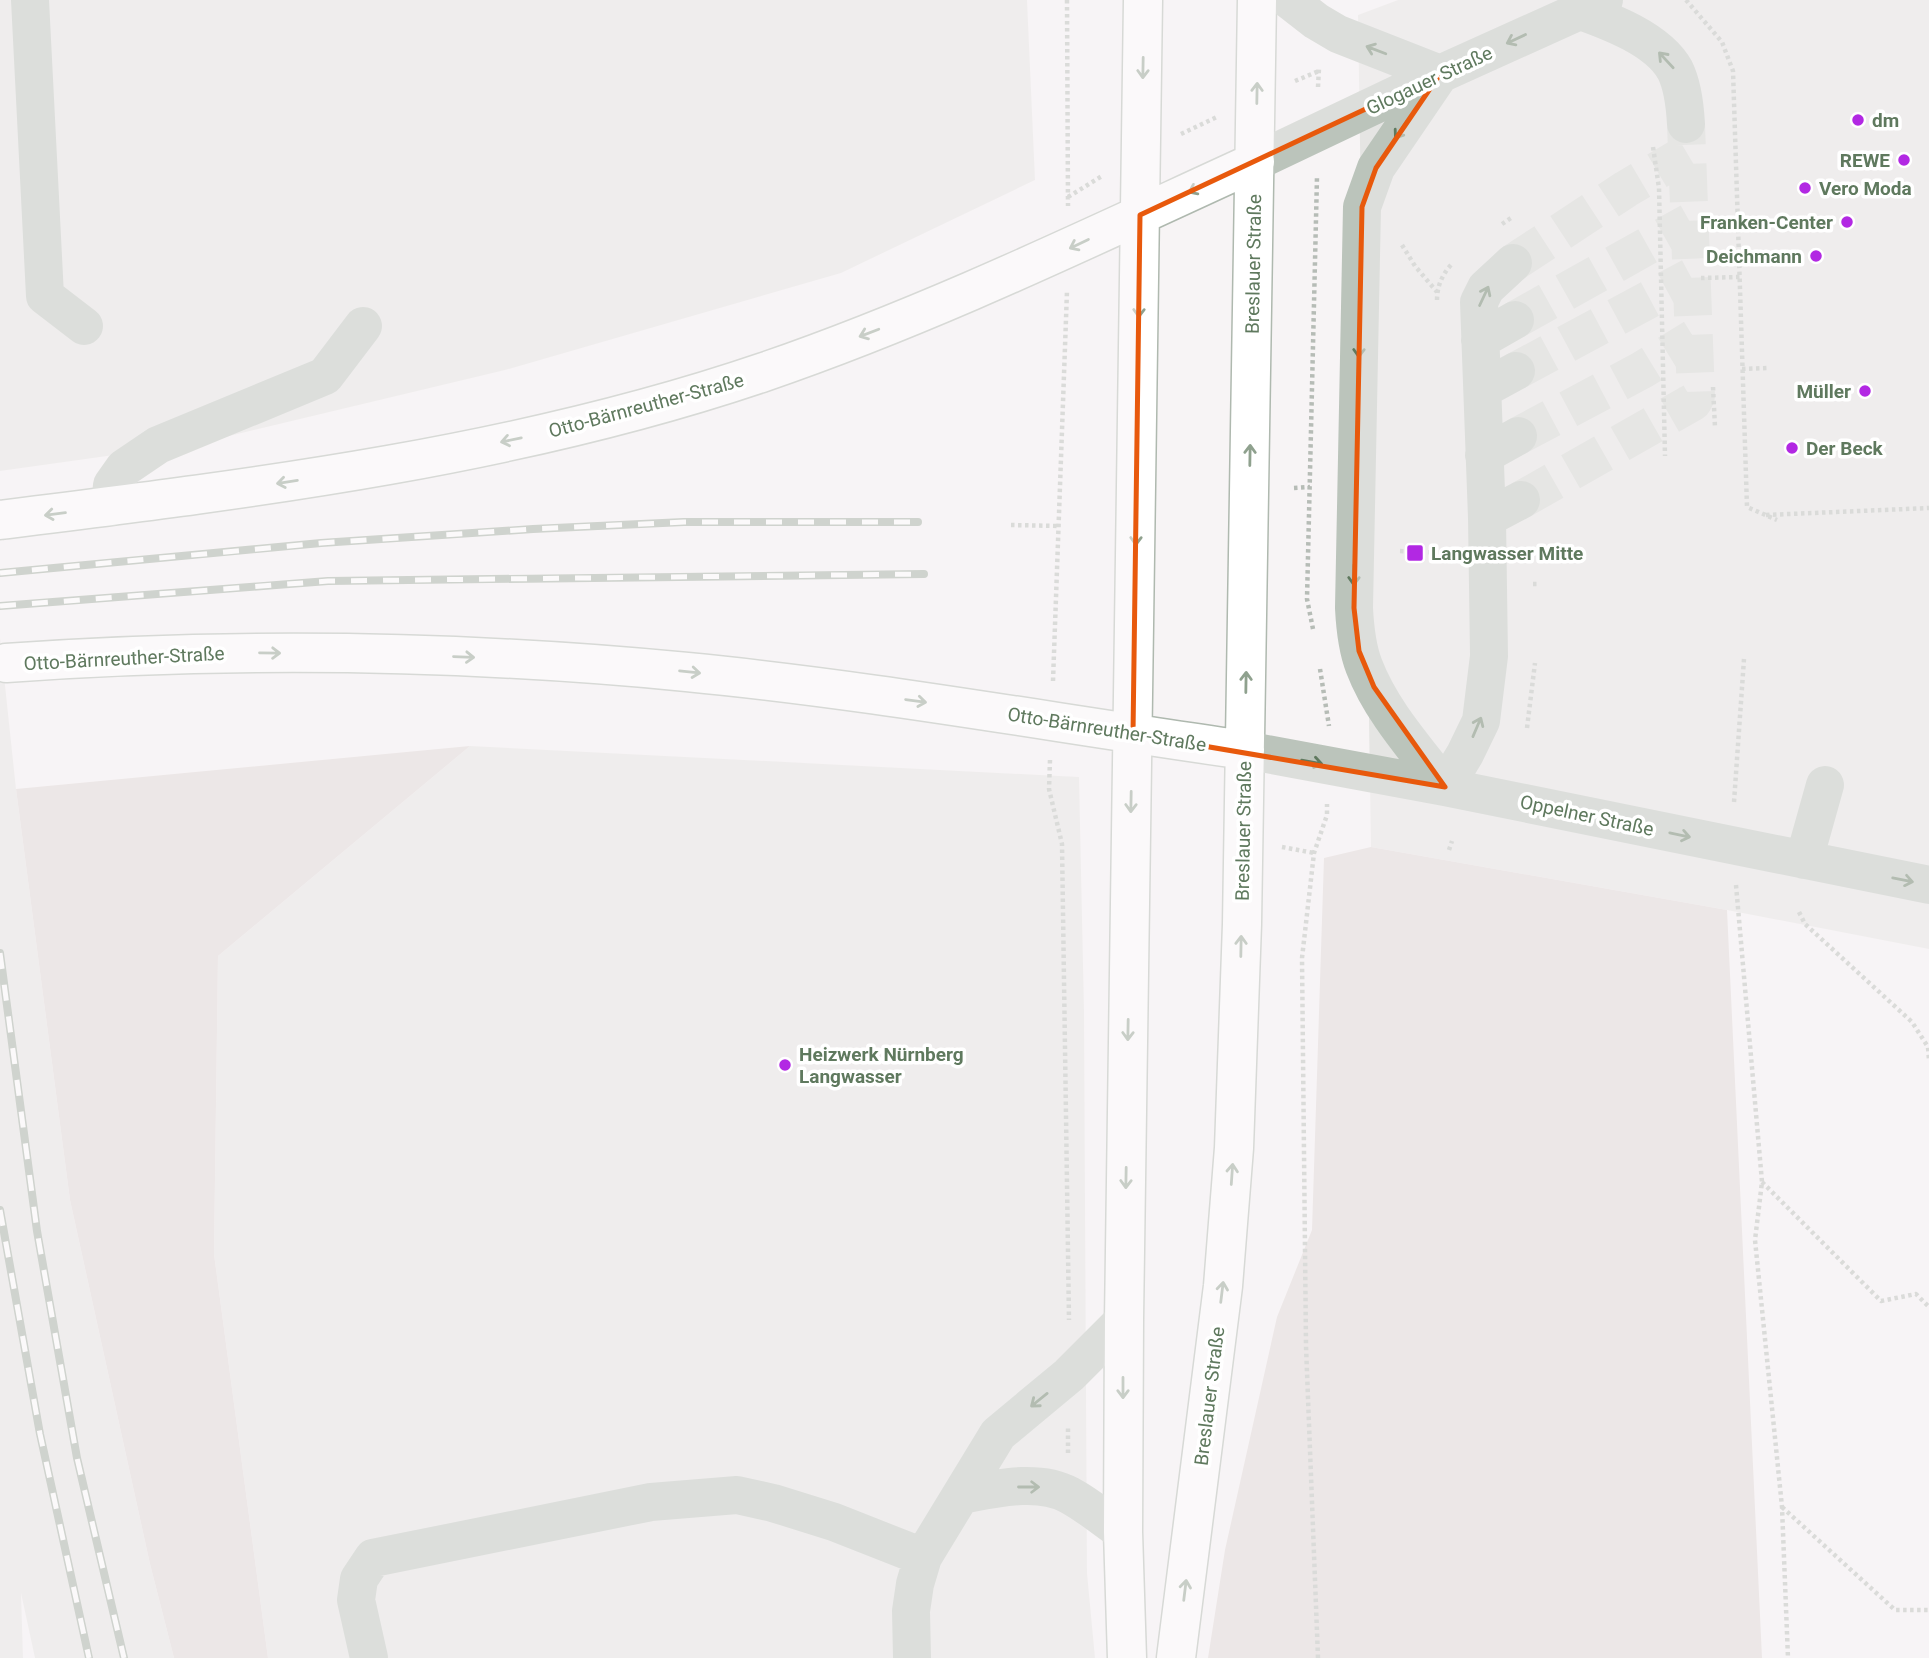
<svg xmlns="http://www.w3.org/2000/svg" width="1929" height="1658" viewBox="0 0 1929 1658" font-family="Roboto,sans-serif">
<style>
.built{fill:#e5e5e3}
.green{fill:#ded7d5}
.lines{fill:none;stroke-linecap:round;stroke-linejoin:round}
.minor-tunnel{stroke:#d1d5cf;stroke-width:38;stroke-dasharray:38 19;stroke-linecap:butt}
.major-casing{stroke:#afb9af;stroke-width:41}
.path{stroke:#b6bcb6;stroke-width:4.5;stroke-dasharray:3.5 3.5;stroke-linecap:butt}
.minor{stroke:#bbc4bb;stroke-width:38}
.major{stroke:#fff;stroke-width:38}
.rail-casing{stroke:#9eab9d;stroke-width:8}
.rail{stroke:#fff;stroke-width:5;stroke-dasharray:16;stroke-linecap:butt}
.oneway{stroke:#5f795e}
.oneway2{stroke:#8fa18e}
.marked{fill:none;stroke:#e8590c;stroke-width:5;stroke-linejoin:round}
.poi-dot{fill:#b228e3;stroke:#fff;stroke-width:2.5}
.labels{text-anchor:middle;stroke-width:7;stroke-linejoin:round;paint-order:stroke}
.street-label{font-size:19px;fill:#5f795e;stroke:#fff}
.poi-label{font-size:19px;font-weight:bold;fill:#5f795e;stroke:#fff;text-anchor:start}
</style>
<rect width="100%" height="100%" fill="#f7f4f5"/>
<path class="built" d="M 0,0 L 1027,0 L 1035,180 L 841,273 L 505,370 L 200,443 L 0,471 Z
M 1398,0 L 1929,0 L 1929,949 L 1727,910 L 1371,847 L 1358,15 Z
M 0,638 L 16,789 L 70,1200 L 150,1564 L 174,1658 L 35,1658 L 21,1593 L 23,1658 L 0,1658 Z
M 470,746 L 1079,777 L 1084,1011 L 1087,1573 L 1095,1658 L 268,1658 L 214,1254 L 218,956 Z"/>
<path class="green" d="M 470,746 L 218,956 L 214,1254 L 268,1658 L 174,1658 L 150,1564 L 70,1200 L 16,789 Z
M 1371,847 L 1727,910 L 1762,1658 L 1208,1658 L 1225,1550 L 1277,1317 L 1312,1230 L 1324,858 Z"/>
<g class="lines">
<path class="minor-tunnel" d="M 1513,263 L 1626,189 L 1687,153
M 1515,320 L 1690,222
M 1516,371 L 1691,277
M 1518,436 L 1642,370 L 1694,338
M 1521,500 L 1693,402 L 1696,396 L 1686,124"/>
<defs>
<path id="major" d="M 0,520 C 257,488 517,456 764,372 C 933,314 1093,236 1255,162
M 6,663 C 233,647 461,650 687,672 C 874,690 1059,724 1245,750
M 1127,1658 L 1123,1532 L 1124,1320 L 1143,0
M 1176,1658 L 1223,1286 L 1234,1148 L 1242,924 L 1257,0"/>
</defs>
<use href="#major" class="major-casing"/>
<path class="path" d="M 1067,0 L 1068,206
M 1686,0 L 1722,42 L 1733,71 L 1747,507 L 1777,520
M 1295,81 L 1319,71
M 1318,87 L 1319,68
M 1181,134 L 1217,117
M 1653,147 L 1659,188 L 1665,456
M 1068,197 L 1102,176
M 1502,224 L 1511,218
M 1402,245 L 1415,266 L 1437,292
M 1701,278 L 1740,277
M 1437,300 C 1437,287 1442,274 1452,264
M 1742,369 L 1769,368
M 1713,387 L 1715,427
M 1294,488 L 1310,487
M 1766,515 L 1929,508
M 1011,525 L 1059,526
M 1400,551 L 1446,553 L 1446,558
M 1533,584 L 1540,584
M 1313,629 L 1307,599 L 1317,177
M 1320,669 L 1329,726
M 1053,681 L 1067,291
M 1527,728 L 1535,663
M 1050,760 L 1049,789 L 1062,844 L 1069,1320
M 1734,802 L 1744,659
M 1282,847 L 1314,853
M 1449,850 L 1452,841
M 1736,885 L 1762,1182 L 1755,1240 L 1782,1507 L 1788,1658
M 1799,912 L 1805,924 L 1912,1022 L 1928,1047 L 1929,1060
M 1762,1182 L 1881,1301 L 1916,1294 L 1929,1307
M 1068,1453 L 1068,1427
M 1782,1507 L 1895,1610 L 1929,1610
M 1318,1658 L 1306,1346 L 1302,958 L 1314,853 L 1327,815 L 1327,804"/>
<path class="minor" d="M 30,0 L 45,296 L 84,326
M 1289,0 L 1316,21 L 1338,34 L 1440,74
M 1578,10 C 1609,21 1658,39 1675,70 C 1683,86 1685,106 1686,124
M 1440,74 L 1376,168 L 1362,207 L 1354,608 C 1355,628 1357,648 1364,666 C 1381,711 1416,749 1445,787
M 1255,162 L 1440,74 L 1604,0
M 1480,340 L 1515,320
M 1483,389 L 1516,371
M 1484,455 L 1518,436
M 110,507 L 112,485 L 124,468 L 158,445 L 325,376 L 363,326
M 1487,518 L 1521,500
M 1245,750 L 1445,787 L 1929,885
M 1445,787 L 1465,754 L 1481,721 L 1489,656 L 1487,518 L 1479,302 L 1486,288 L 1513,263
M 1804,860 L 1825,785
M 961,1495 C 994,1489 1038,1478 1069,1495 C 1088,1505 1105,1520 1123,1532
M 369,1658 L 356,1600 L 359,1579 L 373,1558 L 651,1502 L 737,1495 L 773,1503 L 834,1522 L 923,1557
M 912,1658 L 911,1611 L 915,1584 L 923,1557 L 998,1434 L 1069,1375 L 1124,1320"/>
<use href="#major" class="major"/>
<defs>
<path id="rail" d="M 0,573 L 321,543 L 533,529 L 684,522 L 918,522
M 0,606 L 328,581 L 924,574
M 0,953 L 37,1231 L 77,1458 L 124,1658
M 0,1210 L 40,1434 L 89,1658"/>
</defs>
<use href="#rail" class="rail-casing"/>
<use href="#rail" class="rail"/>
</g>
<defs><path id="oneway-shaft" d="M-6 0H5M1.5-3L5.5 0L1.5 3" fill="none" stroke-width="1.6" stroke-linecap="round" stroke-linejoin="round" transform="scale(1.75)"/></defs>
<g class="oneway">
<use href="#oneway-shaft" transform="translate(1516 39) rotate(155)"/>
<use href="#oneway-shaft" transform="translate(1376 50) rotate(-159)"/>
<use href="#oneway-shaft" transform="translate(1666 60) rotate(-133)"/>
<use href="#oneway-shaft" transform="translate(1401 130) rotate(125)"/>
<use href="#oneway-shaft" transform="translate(1484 296) rotate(-65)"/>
<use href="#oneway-shaft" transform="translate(1359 347) rotate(91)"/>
<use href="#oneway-shaft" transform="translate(1354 575) rotate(91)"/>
<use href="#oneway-shaft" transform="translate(1477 727) rotate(-67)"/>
<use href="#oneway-shaft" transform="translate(1312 762) rotate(10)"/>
<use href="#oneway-shaft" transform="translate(1680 835) rotate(12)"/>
<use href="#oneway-shaft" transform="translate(1903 880) rotate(11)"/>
<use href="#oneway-shaft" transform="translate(1039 1400) rotate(141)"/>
<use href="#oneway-shaft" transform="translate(1029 1487)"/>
</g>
<g class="oneway2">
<use href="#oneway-shaft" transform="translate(1143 68) rotate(91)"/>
<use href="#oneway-shaft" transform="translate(1257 93) rotate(-89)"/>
<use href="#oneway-shaft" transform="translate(1198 188) rotate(155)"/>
<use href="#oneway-shaft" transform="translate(1079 244) rotate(154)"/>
<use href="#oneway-shaft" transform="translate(1139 307) rotate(91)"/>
<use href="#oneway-shaft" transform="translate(869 333) rotate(159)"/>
<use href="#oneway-shaft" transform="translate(511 440) rotate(168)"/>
<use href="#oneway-shaft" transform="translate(1250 455) rotate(-89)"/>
<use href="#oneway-shaft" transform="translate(287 482) rotate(171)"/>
<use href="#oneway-shaft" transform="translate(55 514) rotate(173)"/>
<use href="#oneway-shaft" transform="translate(1136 535) rotate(91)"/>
<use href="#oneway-shaft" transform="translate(270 653) rotate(1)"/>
<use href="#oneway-shaft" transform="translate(464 657) rotate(2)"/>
<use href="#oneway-shaft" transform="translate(690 672) rotate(6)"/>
<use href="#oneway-shaft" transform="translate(1246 682) rotate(-89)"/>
<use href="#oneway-shaft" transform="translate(916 701) rotate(8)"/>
<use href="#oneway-shaft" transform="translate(1131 802) rotate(91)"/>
<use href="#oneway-shaft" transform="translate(1241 946) rotate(-89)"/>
<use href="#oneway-shaft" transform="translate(1128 1030) rotate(91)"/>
<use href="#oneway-shaft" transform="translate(1232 1174) rotate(-86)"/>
<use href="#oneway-shaft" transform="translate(1126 1178) rotate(91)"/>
<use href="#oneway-shaft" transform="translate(1222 1292) rotate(-83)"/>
<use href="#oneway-shaft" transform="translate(1123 1388) rotate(90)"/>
<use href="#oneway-shaft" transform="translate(1185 1590) rotate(-83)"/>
</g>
<path d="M0 0H1929V1658H0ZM 1440,74 L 1376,168 L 1362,207 L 1354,608 L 1359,651 L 1374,687 L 1445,787 L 1133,734 L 1140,215 Z" fill="#f7f4f5" fill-opacity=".55" fill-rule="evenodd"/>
<path class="marked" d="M 1440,74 L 1376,168 L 1362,207 L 1354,608 L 1359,651 L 1374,687 L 1445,787 L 1133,734 L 1140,215 Z"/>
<g class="poi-dot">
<circle cx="1858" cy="120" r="7"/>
<circle cx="1904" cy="160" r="7"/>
<circle cx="1805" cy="188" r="7"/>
<circle cx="1847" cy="222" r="7"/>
<circle cx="1816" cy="256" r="7"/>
<circle cx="1865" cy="391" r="7"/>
<circle cx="1792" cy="448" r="7"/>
<rect x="1406" y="544" width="18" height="18" rx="3.5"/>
<circle cx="785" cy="1065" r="7"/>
</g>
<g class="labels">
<g class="street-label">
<text transform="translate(1429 80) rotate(-25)" y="7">Glogauer Straße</text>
<text transform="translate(1253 264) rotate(-89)" y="7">Breslauer Straße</text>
<text transform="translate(646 405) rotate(-15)" y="7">Otto-Bärnreuther-Straße</text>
<text transform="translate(124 658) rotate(-3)" y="7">Otto-Bärnreuther-Straße</text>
<text transform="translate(1107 729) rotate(9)" y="7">Otto-Bärnreuther-Straße</text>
<text transform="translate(1587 815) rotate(12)" y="7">Oppelner Straße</text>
<text transform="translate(1243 831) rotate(-89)" y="7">Breslauer Straße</text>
<text transform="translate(1209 1396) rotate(-83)" y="7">Breslauer Straße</text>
</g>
<g class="poi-label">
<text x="1872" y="127">dm</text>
<text x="1890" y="167" text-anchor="end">REWE</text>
<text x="1819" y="195">Vero Moda</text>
<text x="1833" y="229" text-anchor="end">Franken-Center</text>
<text x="1802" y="263" text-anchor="end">Deichmann</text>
<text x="1851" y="398" text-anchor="end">Müller</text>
<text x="1806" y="455">Der Beck</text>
<text x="1431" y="560">Langwasser Mitte</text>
<text x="799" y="1061">Heizwerk Nürnberg<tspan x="799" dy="22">Langwasser</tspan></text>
</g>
</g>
</svg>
